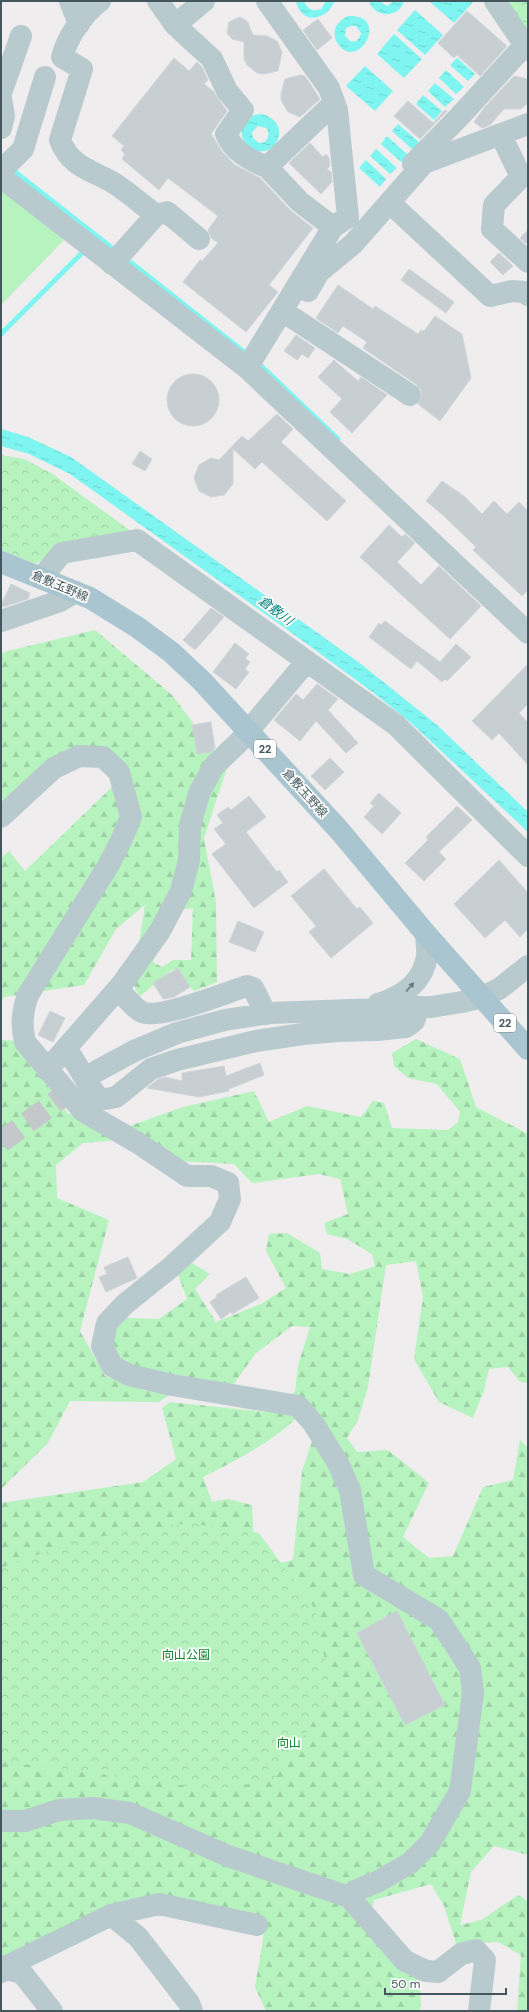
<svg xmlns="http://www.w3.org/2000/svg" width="529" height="2012" viewBox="0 0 529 2012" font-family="'DM Sans','Noto Sans JP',sans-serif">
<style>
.forest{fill:url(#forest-firs);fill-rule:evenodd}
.park{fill:url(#park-crowns)}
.garden{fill:#b6f3be}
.water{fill:url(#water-ripples);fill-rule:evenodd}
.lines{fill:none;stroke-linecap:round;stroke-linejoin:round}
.stream{stroke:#7ef5f0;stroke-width:5}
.building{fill:#c8cfd3;stroke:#d0d5da}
.minor-tunnel{stroke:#c5c8ca;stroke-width:22;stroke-dasharray:22 11;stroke-linecap:butt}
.minor{stroke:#b9cace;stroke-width:22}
.major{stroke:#a9c6d0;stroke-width:22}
.oneway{fill:#667a7f}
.labels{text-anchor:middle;stroke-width:3.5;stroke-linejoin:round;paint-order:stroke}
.shield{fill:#fff;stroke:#7b898e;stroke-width:1}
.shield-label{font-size:11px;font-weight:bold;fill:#43575d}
.street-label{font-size:12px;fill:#43575d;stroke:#fff}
.park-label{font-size:12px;fill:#0d852a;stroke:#fff}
.water-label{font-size:13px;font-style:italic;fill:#05827d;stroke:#fff}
</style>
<defs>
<pattern id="forest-firs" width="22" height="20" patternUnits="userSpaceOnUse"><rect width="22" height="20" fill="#b6f3be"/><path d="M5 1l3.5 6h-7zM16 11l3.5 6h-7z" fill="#9ed2a6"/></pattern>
<pattern id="park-crowns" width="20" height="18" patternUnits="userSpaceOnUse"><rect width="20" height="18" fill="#b6f3be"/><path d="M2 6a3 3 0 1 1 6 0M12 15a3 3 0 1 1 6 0" fill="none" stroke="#9ed2a6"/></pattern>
<pattern id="water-ripples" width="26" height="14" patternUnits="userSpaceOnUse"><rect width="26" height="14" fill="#7ef5f0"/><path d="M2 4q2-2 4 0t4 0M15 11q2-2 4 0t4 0" fill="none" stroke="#6ed4d0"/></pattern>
</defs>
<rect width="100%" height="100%" fill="#f0edee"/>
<path class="forest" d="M 95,630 L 172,695 L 227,768 L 204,838 L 216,903 L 217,982 L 194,991 L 173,969 L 139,997 L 133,982 L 145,905 L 116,929 L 84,985 L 4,997 L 1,1002 L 1,858 L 9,851 L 25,871 L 113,786 L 108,773 L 94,763 L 43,769 L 1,807 L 1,656 L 4,652 ZM 193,908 L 191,960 L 173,960 L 162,967 L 153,962 L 176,910 Z
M 416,1039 L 460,1059 L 476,1107 L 528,1134 L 528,1383 L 520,1382 L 508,1367 L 489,1369 L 484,1390 L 473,1418 L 439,1402 L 414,1359 L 423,1297 L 416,1261 L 386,1265 L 368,1387 L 358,1420 L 347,1438 L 357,1452 L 388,1450 L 429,1483 L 403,1537 L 429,1558 L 453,1556 L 483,1487 L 513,1480 L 520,1440 L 528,1448 L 528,1476 L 526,1480 L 528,1481 L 528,1855 L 494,1846 L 471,1872 L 460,1925 L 481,1920 L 518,1895 L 528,1901 L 528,2011 L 517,2011 L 521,1955 L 498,1942 L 456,1944 L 444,1906 L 431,1884 L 374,1900 L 371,1912 L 420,1978 L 421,2005 L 419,2011 L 266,2011 L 255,1987 L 266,1921 L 156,1897 L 1,1965 L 1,1503 L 143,1482 L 176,1459 L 162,1408 L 170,1402 L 265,1412 L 295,1392 L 298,1365 L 310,1327 L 292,1326 L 256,1353 L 230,1389 L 138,1371 L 112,1353 L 114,1332 L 126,1318 L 159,1319 L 187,1299 L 177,1272 L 189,1261 L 210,1274 L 195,1289 L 216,1322 L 261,1304 L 286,1288 L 266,1251 L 269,1234 L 287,1233 L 320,1253 L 322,1269 L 350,1274 L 375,1266 L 372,1254 L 347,1239 L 327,1234 L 324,1223 L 348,1214 L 340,1179 L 319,1174 L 252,1183 L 234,1164 L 178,1161 L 142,1138 L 83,1143 L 56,1165 L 57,1198 L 109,1220 L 80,1331 L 105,1376 L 146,1391 L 173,1392 L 159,1402 L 70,1401 L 48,1443 L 1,1489 L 1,1040 L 21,1041 L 67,1113 L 124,1128 L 183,1107 L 254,1091 L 269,1122 L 307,1106 L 361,1117 L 373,1101 L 384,1103 L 392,1128 L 448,1130 L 458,1122 L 460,1112 L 437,1084 L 408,1078 L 394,1066 L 392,1053 ZM 298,1417 L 312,1441 L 302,1471 L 293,1560 L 267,1566 L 254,1542 L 252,1505 L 228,1499 L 212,1502 L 203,1477 C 237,1460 270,1443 298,1417 Z"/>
<path class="park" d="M 506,1 L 528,1 L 528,34 Z
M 1,455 L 24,459 L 51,473 L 139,537 L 55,551 L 36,564 L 1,550 Z
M 188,1523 L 259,1533 L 315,1609 L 332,1695 L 273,1781 L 211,1789 L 1,1761 L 1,1568 L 78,1540 Z"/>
<path class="garden" d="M 1,189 L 64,240 L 1,305 Z"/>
<path class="water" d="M 296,1 L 304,1 C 307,9 313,12 321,9 L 326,1 L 334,2 C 326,22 300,24 296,1 Z
M 369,1 L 379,1 L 387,6 L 394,1 L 404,1 C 399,19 374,18 369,1 Z
M 429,1 L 471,1 L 473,2 L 454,23 Z
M 415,10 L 443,35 L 425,55 L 397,30 Z
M 348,16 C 391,13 359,73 338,44 C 330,32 337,21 348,16 ZM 351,26 L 356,26 L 361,33 C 360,39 356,43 350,41 L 345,36 L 346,28 Z
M 394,34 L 422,59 L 404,78 L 377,54 Z
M 457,58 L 475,74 L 468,81 L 450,65 Z
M 365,66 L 393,91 L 375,111 L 346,86 Z
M 446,70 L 464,87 L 456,94 L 439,78 Z
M 435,83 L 454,99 L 445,107 L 428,91 Z
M 423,95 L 442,111 L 434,120 L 416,104 Z
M 261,114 C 273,116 284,127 277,141 C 266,164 231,144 245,123 C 249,116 253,115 261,114 ZM 258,126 L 266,128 C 270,133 269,137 265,142 L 259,143 L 253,138 L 252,132 Z
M 398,124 L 419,142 L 413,150 L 392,131 Z
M 387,136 L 408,155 L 401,162 L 381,144 Z
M 376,149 L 397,168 L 390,174 L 370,156 Z
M 366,160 L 386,179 L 380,187 L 359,168 Z
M 1,429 L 28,437 L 71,457 L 361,664 L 437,725 L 528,812 L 528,832 L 410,722 L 375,694 L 307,644 L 70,474 L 29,454 L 1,446 Z"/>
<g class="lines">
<path class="stream" d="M 10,168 L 117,252
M 125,258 L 249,356
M 1,334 L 86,249
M 257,362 L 338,439"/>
</g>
<path class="building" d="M 467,11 L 507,46 L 480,76 L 457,55 L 454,58 L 438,43 Z
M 240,17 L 247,21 L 253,35 L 267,36 L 277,41 L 282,52 L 278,71 L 264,74 L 257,73 L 247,65 L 244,59 L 244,42 L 232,39 L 227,33 L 229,22 Z
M 318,19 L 332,38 L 317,50 L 303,30 Z
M 174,58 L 189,71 L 197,62 L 202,67 L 208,80 L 204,84 L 213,91 L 227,111 L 211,134 L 223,153 L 235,165 L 260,178 L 291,211 L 313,228 L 269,285 L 278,292 L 246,332 L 183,282 L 200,260 L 202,261 L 218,243 L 211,238 L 208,230 L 218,216 L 168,178 L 159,190 L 122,159 L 125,154 L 121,150 L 124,146 L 112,136 Z
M 300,75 L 305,76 L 320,99 L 300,117 L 288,112 L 281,100 L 281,94 L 285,79 Z
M 514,76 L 528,79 L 528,103 L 521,109 L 504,109 L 490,125 L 482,128 L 474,122 L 484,108 Z
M 408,101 L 433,123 L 445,110 L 447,111 L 420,139 L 394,116 Z
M 310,143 L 323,157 L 326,154 L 329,158 L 330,166 L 327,169 L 331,172 L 332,182 L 321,194 L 289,163 Z
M 528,230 L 528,245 L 520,238 Z
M 499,253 L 513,266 L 503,275 L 490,262 Z
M 409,269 L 454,302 L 446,313 L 401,280 Z
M 338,285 L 373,309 L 375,306 L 418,334 L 421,330 L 424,331 L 435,316 L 462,334 L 471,378 L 440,421 L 418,404 L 422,395 L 421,390 L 417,385 L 363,348 L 367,342 L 343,326 L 338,333 L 316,318 Z
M 296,335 L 315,348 L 308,358 L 302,354 L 297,360 L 284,351 Z
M 334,360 L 358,381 L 361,377 L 387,395 L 352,433 L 330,412 L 342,399 L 318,377 Z
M167 400a26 26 0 1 1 52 0a26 26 0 1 1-52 0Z
M 277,414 L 293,429 L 281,442 L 346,501 L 327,521 L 262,462 L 255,469 L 233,449 L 233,484 L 224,495 L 211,497 L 199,491 L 194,478 L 199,465 L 211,458 L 219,460 L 242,436 L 248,441 Z
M 140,451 L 152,459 L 145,471 L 132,464 Z
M 442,481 L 465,497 L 482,514 L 494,501 L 507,514 L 519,502 L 528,511 L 528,590 L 522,596 L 473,550 L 476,547 L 444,516 L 426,501 Z
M 389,525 L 402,537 L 405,534 L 415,543 L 397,562 L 421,585 L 439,566 L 481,606 L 450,639 L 360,557 Z
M 11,584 L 30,593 L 28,599 L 3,607 L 1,605 Z
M 211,608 L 224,617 L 195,650 L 183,640 Z
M 385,621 L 440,662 L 456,644 L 471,657 L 447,681 L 445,679 L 442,682 L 417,661 L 411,669 L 369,637 L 379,623 L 381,625 Z
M 235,643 L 249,654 L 245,658 L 250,662 L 245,669 L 249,672 L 236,689 L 213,672 Z
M 528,664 L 528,704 L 519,713 L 528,723 L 528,765 L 499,733 L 492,740 L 472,721 Z
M 317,684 L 338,699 L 328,710 L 358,743 L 346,753 L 316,721 L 300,741 L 274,720 L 296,694 L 303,700 Z
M 211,722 L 215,748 L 211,752 L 197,754 L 192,725 Z
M 330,758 L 344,772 L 325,790 L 311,776 Z
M 379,793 L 401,813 L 382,834 L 364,817 L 374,806 L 370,803 Z
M 249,796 L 266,817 L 246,832 L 277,872 L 279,870 L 288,882 L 254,908 L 212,854 L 226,844 L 214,829 L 223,823 L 217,815 L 228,807 L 231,810 Z
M 457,806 L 472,820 L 439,852 L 446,859 L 424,881 L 405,863 L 428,840 L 426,837 Z
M 499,860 L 528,893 L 528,929 L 520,937 L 505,920 L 485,938 L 454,904 Z
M 324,869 L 357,909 L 360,907 L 373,923 L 331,958 L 309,932 L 316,926 L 291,896 Z
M 238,921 L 264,932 L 255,952 L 229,942 Z
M 178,968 L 190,987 L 174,997 L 163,999 L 153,983 Z
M 50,1011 L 65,1018 L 53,1042 L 38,1035 Z
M 260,1063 L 264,1075 L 229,1089 L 229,1091 L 199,1097 L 147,1088 L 157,1080 L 165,1077 L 182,1081 L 182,1073 L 224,1066 L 226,1076 Z
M 128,1257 L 137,1278 L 106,1292 L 99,1277 L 107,1274 L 104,1267 Z
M 246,1277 L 259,1298 L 232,1314 L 231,1312 L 221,1319 L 210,1302 L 217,1297 L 216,1295 Z
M 397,1611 L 445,1705 L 405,1725 L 357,1633 Z"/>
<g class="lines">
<path class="minor-tunnel" d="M 1,1142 L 97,1071"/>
<path class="minor" d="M 70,1 L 79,24
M 100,1 C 83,14 68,36 62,57 L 82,69 L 60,140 C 71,169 94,170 117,185 C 130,194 143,205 156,215 L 112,264
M 158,1 L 175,25 L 204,1
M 495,1 L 528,50
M 175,25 L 212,59 L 227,91 L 243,110 L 226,134 C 233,151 249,160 267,167
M 1,93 L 21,36
M 1,98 L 4,116 L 1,128
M 501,135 L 521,177 L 494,205 L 492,229 L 528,262
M 413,164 L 459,117 L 525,45
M 1,171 L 23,149 L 45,77
M 1,177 L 247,368 L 528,633
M 390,203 L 490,296 L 512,291 L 525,292 L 528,295
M 156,215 L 167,212 L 199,239
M 333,227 L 300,202 L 267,167 L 334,103
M 308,291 L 319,272 L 353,244 L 424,163 L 528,124
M 293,318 L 410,395
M 247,368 L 333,227 L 348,217 L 337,110 L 329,88 L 267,1
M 41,578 L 62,553 L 137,540 L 396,725 L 528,856
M 1,621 L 60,601 L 76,592
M 1,817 L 54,768 L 79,756 L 103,757 L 119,772 L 131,817 L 121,841 L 108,866 L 28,995 C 22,1012 21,1025 25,1042 L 83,1111 L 138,1143 L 187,1176 L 211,1176 L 228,1183 L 230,1199 L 220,1222 L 170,1268 L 125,1304 L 107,1323 L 102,1346 L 112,1366 L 129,1375 L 172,1385 L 298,1406 L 313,1423 L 338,1463 L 350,1490 L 364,1575 L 439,1620 L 470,1668 L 473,1693 L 460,1791 L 430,1843 L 410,1863 L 379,1881 L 355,1891 L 349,1897
M 118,989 C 125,996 133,1008 142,1012 C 160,1020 227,992 247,986 L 253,988 L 266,1014
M 378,1004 C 401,997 423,983 427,956 C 428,949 426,941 426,934
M 67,1049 L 91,1088 L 98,1097 L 105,1099 L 116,1097 L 151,1069 L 177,1060 L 256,1041 L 303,1034 L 338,1031 L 377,1030 L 406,1027 L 414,1021 L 419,1007
M 47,1070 L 122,984 L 160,931 L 181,891 L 189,860 L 190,825 L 200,791 L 214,766 L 239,742 L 307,661
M 97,1071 L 134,1051 L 177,1033 L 225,1020 L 270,1013 L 431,1007 L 462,1002 L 482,997 L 499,989 L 528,966
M 1,1821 L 25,1821 L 59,1810 L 93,1808 L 130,1813 L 228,1856 L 349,1897 L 405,1961 L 426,1971 L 438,1972 L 461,1954 L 476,1950 L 485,1960 L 479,2011
M 111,1915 L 159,1904 L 257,1925
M 3,1968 L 22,1973 L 52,2011
M 1,1972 L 3,1968 L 111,1915 L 138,1937 L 189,2003 L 192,2011"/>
<path class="major" d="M 1,562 L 90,598 L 137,627 L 171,652 L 202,681 L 339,830 L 426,934 L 528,1049"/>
</g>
<defs><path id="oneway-solid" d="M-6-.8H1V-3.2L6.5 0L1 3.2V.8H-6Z"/></defs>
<use class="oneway" href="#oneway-solid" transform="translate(410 987) rotate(-49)"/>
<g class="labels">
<g class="shield">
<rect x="254" y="740" width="22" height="18" rx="3"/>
<rect x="494" y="1014" width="22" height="18" rx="3"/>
</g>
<g class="shield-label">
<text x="265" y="753">22</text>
<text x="505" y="1027">22</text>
</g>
<g class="street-label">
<text transform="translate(60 586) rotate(23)" y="4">倉敷玉野線</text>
<text transform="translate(305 793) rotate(48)" y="4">倉敷玉野線</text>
</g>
<g class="park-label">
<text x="186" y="1659">向山公園</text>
<text x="289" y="1747">向山</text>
</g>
<g class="water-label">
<text transform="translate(276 610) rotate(37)" y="5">倉敷川</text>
</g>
</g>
<rect width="529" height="2012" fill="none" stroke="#43575d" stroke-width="4"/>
<path d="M385 1988v6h121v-6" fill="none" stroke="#43575d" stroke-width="2"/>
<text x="391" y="1988" font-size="12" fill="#43575d" stroke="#ffffff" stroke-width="3" paint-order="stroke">50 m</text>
</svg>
